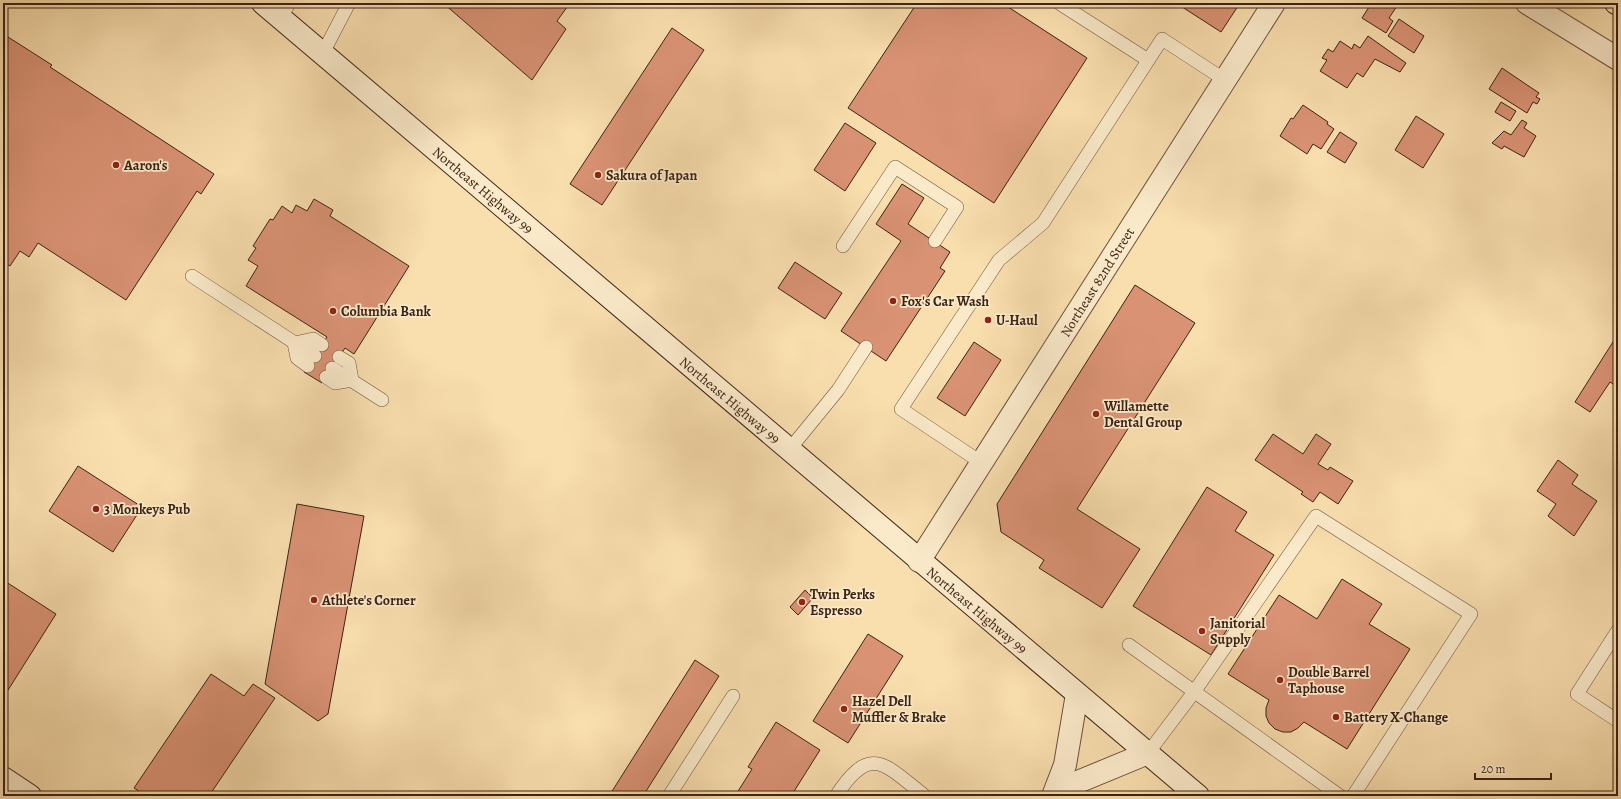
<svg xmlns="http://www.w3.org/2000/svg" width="1621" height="799" viewBox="0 0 1621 799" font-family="Alegreya,serif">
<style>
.building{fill:#d99274;stroke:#3d2216}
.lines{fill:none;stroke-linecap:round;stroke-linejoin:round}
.lane-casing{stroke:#6c513c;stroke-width:14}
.street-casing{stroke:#6c513c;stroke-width:24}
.secondary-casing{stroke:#3d2216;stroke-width:24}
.highway-casing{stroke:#3d2216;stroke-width:24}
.lane{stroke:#fbeaca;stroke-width:13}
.street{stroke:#fbeaca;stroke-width:22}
.secondary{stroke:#fbeaca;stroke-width:22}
.highway{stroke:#f9deae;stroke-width:22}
.poi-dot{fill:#8f2418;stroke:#fbeaca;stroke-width:1.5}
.labels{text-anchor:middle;stroke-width:3.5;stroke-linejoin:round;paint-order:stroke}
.poi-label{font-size:14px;font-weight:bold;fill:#3d2216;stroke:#fbeaca;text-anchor:start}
.street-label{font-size:14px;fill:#3d2216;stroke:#fbeaca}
</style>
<rect width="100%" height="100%" fill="#f9deae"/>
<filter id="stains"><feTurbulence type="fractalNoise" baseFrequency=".005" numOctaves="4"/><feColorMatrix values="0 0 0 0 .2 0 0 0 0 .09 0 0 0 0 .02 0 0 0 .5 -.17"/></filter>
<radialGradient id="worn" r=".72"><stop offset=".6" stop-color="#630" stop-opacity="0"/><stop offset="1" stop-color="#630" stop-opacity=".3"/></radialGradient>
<path class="building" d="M 443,3 L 570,3 L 557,21 L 566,29 L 532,80 Z
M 917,3 L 1002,3 L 1087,58 L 994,203 L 848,108 Z
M 1176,3 L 1240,3 L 1221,32 Z
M 1364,3 L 1399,3 L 1389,18 L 1393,21 L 1386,33 L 1362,18 L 1369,7 Z
M 1399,19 L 1424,36 L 1414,53 L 1388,36 Z
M 672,28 L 704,50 L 602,205 L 570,184 Z
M 1368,36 L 1406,63 L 1400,72 L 1375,59 L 1363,77 L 1357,73 L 1347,88 L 1320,71 L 1327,60 L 1322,58 L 1328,49 L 1333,52 L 1340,41 L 1352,49 L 1354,44 L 1360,48 Z
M 3,37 L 7,39 L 8,37 L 52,65 L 50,67 L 214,174 L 201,194 L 197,191 L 126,300 L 38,243 L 29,257 L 20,251 L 10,266 L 3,262 Z
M 1502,68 L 1539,93 L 1536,97 L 1540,99 L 1537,104 L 1533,102 L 1527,113 L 1489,89 Z
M 1501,102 L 1516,111 L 1510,121 L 1495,112 Z
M 1303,105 L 1328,122 L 1327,124 L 1334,129 L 1321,149 L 1313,144 L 1307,154 L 1280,136 L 1291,118 L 1293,119 Z
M 1416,116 L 1444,134 L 1423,168 L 1395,150 Z
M 1522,120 L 1527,123 L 1524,128 L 1536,136 L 1524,157 L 1504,146 L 1502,149 L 1492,143 L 1504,131 L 1511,135 Z
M 845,123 L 876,143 L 845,191 L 814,170 Z
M 1340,132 L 1357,143 L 1345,163 L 1327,152 Z
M 902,184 L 924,198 L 908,224 L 950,252 L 940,268 L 945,271 L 886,361 L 841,331 L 901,241 L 876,224 Z
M 314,199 L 333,210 L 330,216 L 409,266 L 354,354 L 345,348 L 322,383 L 304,372 L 327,337 L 246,286 L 258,266 L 248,260 L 256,248 L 253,246 L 270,219 L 273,220 L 282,206 L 292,213 L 296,205 L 307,211 Z
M 795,262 L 842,293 L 825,319 L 778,288 Z
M 1135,285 L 1195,323 L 1077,509 L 1140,549 L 1102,608 L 1039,568 L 1044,560 L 1001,532 L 997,504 Z
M 1618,334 L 1618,387 L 1610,382 L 1590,412 L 1575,402 Z
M 974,342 L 1001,360 L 965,416 L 937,398 Z
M 1273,434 L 1303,454 L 1316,434 L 1331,444 L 1318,464 L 1328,470 L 1330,467 L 1353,481 L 1338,504 L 1320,492 L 1313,502 L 1301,494 L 1303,492 L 1255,460 Z
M 1558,460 L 1578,475 L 1572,484 L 1597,501 L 1574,536 L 1548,516 L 1556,504 L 1537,491 Z
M 78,466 L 142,507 L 113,552 L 49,511 Z
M 1207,487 L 1247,512 L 1235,531 L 1274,555 L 1211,655 L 1133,606 Z
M 297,504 L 364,516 L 328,714 L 318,721 L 265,684 Z
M 1342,579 L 1382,604 L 1369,624 L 1410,649 L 1347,749 L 1304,722 L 1298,728 L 1291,732 L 1283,732 L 1275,729 L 1269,723 L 1266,716 L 1266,708 L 1269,700 L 1228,674 L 1279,595 L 1317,619 Z
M 3,580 L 56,614 L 3,698 Z
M 805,590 L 813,598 L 798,615 L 790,607 Z
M 868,634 L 903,656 L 848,743 L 813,721 Z
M 695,660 L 719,676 L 643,796 L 609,796 Z
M 211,674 L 244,696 L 253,684 L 275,698 L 209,796 L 147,796 L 134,788 Z
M 776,722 L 820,750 L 793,793 L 797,795 L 735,796 L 752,769 L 748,767 Z"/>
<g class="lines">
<defs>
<path id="lane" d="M 1059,3 L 1148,60
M 281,18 L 289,3
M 323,53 L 349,3
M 843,246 L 895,167 L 957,207 L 935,241
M 192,276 L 315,356
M 308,366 L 297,358 L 294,343 L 313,339 L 322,345
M 332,368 L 382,400
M 326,377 L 335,383 L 352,380 L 349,363 L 339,357
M 789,450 L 838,390 L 866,347
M 982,463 L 901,409 L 999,260 L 1043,223 L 1162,39 L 1225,80
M 1618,630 L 1577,694 L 1618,721
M 1129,645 L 1340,796
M 1148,753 L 1194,692 L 1316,516 L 1471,614 L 1353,796
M 669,796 L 733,696
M 836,796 C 871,742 885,765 925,796"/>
<path id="street" d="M 1527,3 L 1618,59
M 919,561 L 1274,3
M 1056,791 L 1148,753
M 1053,796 L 1065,765 L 1077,694"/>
<path id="secondary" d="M 263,3 L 1198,796
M 3,778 L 30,796"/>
<path id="highway" d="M 1616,3 L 1618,4"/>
</defs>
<use href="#lane" class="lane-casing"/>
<use href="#street" class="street-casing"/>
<use href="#secondary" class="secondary-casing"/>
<use href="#highway" class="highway-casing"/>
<use href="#lane" class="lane"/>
<use href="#street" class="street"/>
<use href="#secondary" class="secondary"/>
<use href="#highway" class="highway"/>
</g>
<g class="poi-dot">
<circle cx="116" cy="165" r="4"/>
<circle cx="598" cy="175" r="4"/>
<circle cx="893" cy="301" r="4"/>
<circle cx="333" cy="311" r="4"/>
<circle cx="988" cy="320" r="4"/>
<circle cx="1096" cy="414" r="4"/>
<circle cx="96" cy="509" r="4"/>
<circle cx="314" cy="600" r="4"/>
<circle cx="802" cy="602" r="4"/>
<circle cx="1202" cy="631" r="4"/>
<circle cx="1280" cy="680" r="4"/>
<circle cx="844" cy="709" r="4"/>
<circle cx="1336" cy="717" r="4"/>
</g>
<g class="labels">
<g class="poi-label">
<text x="124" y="170">Aaron's</text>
<text x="606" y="180">Sakura of Japan</text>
<text x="901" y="306">Fox's Car Wash</text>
<text x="341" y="316">Columbia Bank</text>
<text x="996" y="325">U-Haul</text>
<text x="1104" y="411">Willamette<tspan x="1104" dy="16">Dental Group</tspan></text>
<text x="104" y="514">3 Monkeys Pub</text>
<text x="810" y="599">Twin Perks<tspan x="810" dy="16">Espresso</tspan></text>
<text x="322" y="605">Athlete's Corner</text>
<text x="1210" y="628">Janitorial<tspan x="1210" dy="16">Supply</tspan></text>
<text x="1288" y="677">Double Barrel<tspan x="1288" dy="16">Taphouse</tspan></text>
<text x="852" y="706">Hazel Dell<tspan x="852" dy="16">Muffler &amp; Brake</tspan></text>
<text x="1344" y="722">Battery X-Change</text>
</g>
<g class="street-label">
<text transform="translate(483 190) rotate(40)" y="5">Northeast Highway 99</text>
<text transform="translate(1097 282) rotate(-58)" y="5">Northeast 82nd Street</text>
<text transform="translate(730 400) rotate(40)" y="5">Northeast Highway 99</text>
<text transform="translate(977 610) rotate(40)" y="5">Northeast Highway 99</text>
</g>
</g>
<rect width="1621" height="799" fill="none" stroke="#f9deae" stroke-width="16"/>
<rect x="4" y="4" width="1613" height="791" fill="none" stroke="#3d2216" stroke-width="2"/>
<rect x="8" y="8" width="1605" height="783" fill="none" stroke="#3d2216"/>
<path d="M1475 773v6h76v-6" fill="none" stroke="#3d2216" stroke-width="2"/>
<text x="1481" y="773" font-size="12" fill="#3d2216" stroke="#fbeaca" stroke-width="3" paint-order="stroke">20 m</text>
<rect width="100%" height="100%" filter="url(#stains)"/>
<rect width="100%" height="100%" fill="url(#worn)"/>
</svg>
